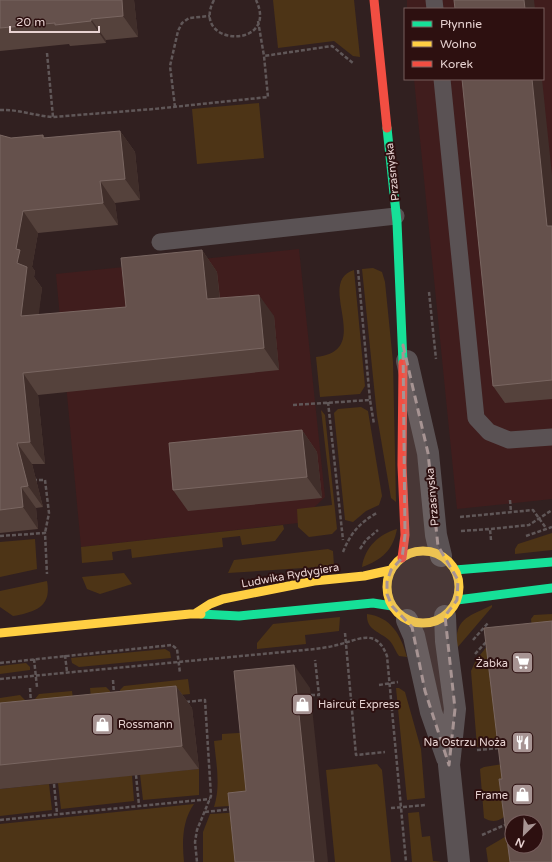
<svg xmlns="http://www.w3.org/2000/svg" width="552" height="862" viewBox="0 0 552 862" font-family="'Varela Round',sans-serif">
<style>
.built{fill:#401d1d}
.green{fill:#4d3416}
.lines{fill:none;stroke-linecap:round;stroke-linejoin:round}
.path{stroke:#605758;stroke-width:2.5;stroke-dasharray:4 2;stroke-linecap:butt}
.lane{stroke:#5a5254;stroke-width:17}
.street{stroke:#5a5254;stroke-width:22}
.fast{stroke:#16e098;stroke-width:9}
.slow{stroke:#ffcf43;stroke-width:9}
.jam{stroke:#f24e42;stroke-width:9}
.wall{fill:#55423c}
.shaded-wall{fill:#402e2a}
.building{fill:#65514c;stroke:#796661;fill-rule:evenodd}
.marked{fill:#a79493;fill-opacity:0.2;stroke:#a79493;stroke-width:3;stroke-dasharray:8 5;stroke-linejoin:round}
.labels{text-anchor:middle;stroke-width:4;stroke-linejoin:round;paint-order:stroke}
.street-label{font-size:11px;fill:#e7d2d1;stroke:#2d1010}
.poi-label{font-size:11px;fill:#e7d2d1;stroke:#2d1010;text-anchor:end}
</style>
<rect width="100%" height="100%" fill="#312020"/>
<path class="built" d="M 407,0 L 552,0 L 552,499 L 457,509 L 414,79 L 543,79 L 543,9 L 407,9 Z
M 299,249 L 325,497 L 298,523 L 81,547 L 56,274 Z"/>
<path class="green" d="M 273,0 L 354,0 L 360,57 L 353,56 L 334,41 L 278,48 Z
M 259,103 L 264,158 L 197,164 L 192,109 Z
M 373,268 L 382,272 L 385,282 L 393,362 L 396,502 L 391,498 L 377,416 L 362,269 Z
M 354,270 L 365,386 L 360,394 L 320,397 L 316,357 C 376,351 314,282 354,270 Z
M 361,407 L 368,411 L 382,496 L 379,505 L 366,511 L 353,522 L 345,520 L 334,413 L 338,409 Z
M 321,410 L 325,415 L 337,529 L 332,534 L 309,537 L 298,527 L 297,509 L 332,505 Z
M 283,525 L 284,529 L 275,541 L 242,545 L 240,536 L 222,538 L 223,547 L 132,558 L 131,549 L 112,552 L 113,560 L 82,563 L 81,547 Z
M 397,529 C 393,550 382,560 362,567 C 365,547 379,534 397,529 Z
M 552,533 L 552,550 L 515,554 L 515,549 L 518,544 Z
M 35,539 L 37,569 L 0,577 L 0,542 Z
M 328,549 L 333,551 L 334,566 L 228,573 L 234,560 Z
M 124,573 L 132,584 L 100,594 L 87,589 L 82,577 Z
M 47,581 C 52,607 35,612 13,616 L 0,607 L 0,591 Z
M 492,605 L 492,607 L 457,648 C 454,618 468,617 492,605 Z
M 367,614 C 391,617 401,635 407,657 L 399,656 C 395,651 394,645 389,640 C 379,631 366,630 367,614 Z
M 552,614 L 552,637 L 533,639 L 531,619 L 534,615 Z
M 340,617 L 339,631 L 305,635 L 306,644 L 257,649 L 257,643 L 273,624 Z
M 488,645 L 501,744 L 477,747 L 471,671 L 476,660 Z
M 165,649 L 170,652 L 171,658 L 79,667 L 72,663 L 71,658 Z
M 26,663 L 30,667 L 30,670 L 0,674 L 0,666 Z
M 188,679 L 190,694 L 120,701 L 120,690 L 124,686 Z
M 106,687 L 110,691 L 111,702 L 36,710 L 35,699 L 39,694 L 72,691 L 73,699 L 91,698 L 90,688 Z
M 396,688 L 399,688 L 405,692 L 421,749 L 425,798 L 407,800 Z
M 20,695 L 25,700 L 26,710 L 0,713 L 0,698 Z
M 254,732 L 261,804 L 214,807 C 221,785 216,763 214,741 L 222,740 L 222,734 Z
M 377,764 L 382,770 L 391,862 L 335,862 L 326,770 Z
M 503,764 L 508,802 L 504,817 C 497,822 491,822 484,818 L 480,769 L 484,767 Z
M 199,769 L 199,795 L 143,800 L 140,774 Z
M 132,775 L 134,801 L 61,809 L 58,783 Z
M 49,784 L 52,810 L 0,816 L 0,789 Z
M 194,804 C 182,821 182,842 184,862 L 0,862 L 0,824 Z
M 262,811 L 267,862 L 203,862 L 203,832 L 210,814 Z
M 419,812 L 422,837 L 430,836 L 433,861 L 442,862 L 412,862 L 408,813 Z
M 510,834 L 514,862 L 488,862 L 486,848 Z"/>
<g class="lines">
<path class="path" d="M 214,0 C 189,47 280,50 256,0
M 258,21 L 264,56
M 47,53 L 53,117
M 175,107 L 170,66 L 178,31 L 182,23 L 189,18 L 210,16
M 0,110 C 18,109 35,116 53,117 L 154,109 L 268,97 L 264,56 L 332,46 L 353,63
M 358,270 L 370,400
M 429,292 L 436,359
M 328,402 L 343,540
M 293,405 L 370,400 L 374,424
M 33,480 L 45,480 L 49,513 L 45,533
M 510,500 L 511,512
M 460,517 L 533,510 L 546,528
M 461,531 L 490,529
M 0,536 L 45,533 L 47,574
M 526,536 L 552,527
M 491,540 L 490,529 L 529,525 L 552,510
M 360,549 L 366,540 L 378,530
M 343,552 C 350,534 360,522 377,513
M 345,633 L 356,755 L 385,752
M 473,640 L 488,623
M 475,654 L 488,640
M 65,655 L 67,672
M 34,659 L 37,687
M 0,663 L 172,645 L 177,649 L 180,673
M 0,679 L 315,649 C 322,648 330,647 337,645 C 359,640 376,627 387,656 L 406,862
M 113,680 L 114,695
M 379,685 L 398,682
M 30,688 L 31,703
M 311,695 L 319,695 L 315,660
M 186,702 L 205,700 L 211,796 L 197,830 L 195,842 L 197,862
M 477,750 L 500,748
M 136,775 L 139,805
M 54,784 L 57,813
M 391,808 L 426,805
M 205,812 L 232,809
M 0,820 L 210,799
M 482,835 L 507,824"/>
<path class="lane" d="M 434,0 L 435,9
M 442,79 L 476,418 L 489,432 L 509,440 L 552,437
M 160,242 L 396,216"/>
<path class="street" d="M 407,361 L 428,453 L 436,535 L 441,556
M 445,616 L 446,641 L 455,709 L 449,765 L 459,862
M 407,620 L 414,636 L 431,712 L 447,758"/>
<path class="fast" d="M 387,128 L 397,222 L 403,363
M 455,570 L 552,562
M 457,600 L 552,588
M 201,614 L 239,616 L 373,603 L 392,606"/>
<path class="slow" d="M387 587a36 36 0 1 1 72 0a36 36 0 1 1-72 0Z
M 196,613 L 210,604 L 223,599 L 314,581 L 364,576 L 391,570
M 0,633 L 190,614 L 201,614"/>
<path class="jam" d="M 374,0 L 387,128
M 402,558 L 405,535 L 402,465 L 403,363"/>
</g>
<path class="wall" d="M 0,0 L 134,0 L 138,37 L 106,40 L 106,43 L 70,46 L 69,44 L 0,51 Z
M 120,131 L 135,152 L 140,200 L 115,203 L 118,225 L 38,233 L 32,267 L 35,271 L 34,277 L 42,288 L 38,315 L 126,307 L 202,250 L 217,272 L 220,298 L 274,316 L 279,370 L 38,395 L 45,464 L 32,464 L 43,507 L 36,508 L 38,529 L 0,533 L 0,135 L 11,138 L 43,135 L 45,138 Z
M 552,175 L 552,399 L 505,403 L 493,386 Z
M 302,430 L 317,452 L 322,498 L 188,511 L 173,490 Z
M 176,686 L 192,708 L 199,769 L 0,789 L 0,703 Z"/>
<path class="shaded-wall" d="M 122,0 L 134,0 L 138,37 L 123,16 Z
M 524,0 L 534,0 L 535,9 L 525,9 Z
M 91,19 L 106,40 L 106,43 L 91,21 Z
M 532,79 L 542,79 L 552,175 L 552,233 L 547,226 Z
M 120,131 L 135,152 L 140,200 L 125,179 Z
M 100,181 L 115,203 L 118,225 L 103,203 Z
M 23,211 L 38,233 L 32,267 L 35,271 L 34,277 L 42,288 L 36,338 L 21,316 L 16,249 Z
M 202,250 L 217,272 L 222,321 L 207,299 Z
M 259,295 L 274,316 L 279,370 L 264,348 Z
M 23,373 L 38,395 L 45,464 L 30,442 Z
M 302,430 L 317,452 L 322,498 L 307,477 Z
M 17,443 L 32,464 L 43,507 L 28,486 Z
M 21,487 L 36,508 L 38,529 L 23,507 Z
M 294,665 L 310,688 L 328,862 L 314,862 Z
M 176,686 L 192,708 L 199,769 L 182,746 Z"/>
<path class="building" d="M 0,0 L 122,0 L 123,16 L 91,19 L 91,21 L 55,25 L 55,23 L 0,28 Z
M 454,0 L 524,0 L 525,9 L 455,9 Z
M 462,79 L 532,79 L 547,226 L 552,226 L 552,380 L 493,386 Z
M 120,131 L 125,179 L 100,181 L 103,203 L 23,211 L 16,249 L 20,250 L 17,263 L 27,267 L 21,316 L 126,307 L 121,258 L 202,250 L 207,299 L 259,295 L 264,348 L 23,373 L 30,442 L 17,443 L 28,486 L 21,487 L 23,507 L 0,510 L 0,135 L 11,138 L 43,135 L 43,138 Z
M 302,430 L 307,477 L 173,490 L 169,443 Z
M 552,621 L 552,862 L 510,862 L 499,779 L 502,779 L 484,628 ZM 512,822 L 536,822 L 536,846 L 512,846 Z
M 294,665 L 314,862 L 235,862 L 228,793 L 246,791 L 234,671 Z
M 176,686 L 182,746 L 0,765 L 0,703 Z"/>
<path class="marked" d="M 403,345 L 428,453 L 438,546 L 458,580 L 457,600 L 445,616 L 455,709 L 449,765 L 425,691 L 412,627 L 392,606 L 387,594 L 387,582 L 391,570 L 402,558 L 405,535 Z"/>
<defs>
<symbol id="supermarket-square" viewBox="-11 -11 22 22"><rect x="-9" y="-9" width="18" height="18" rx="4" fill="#a79493" stroke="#2d1010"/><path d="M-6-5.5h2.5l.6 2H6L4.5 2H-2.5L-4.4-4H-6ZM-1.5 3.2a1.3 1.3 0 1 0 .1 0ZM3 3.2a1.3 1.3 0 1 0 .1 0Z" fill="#fff"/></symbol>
<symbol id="shop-square" viewBox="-11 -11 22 22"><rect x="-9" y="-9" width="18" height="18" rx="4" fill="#a79493" stroke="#2d1010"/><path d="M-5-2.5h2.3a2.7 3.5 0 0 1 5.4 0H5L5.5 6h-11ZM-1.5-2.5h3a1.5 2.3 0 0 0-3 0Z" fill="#fff"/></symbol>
<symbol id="restaurant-square" viewBox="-11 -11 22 22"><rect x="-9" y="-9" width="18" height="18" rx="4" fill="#a79493" stroke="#2d1010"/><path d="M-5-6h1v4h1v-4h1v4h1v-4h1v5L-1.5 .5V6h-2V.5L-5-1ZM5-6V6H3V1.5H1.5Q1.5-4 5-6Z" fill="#fff"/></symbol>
</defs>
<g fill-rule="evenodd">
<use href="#supermarket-square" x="510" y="650" width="25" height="25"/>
<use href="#shop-square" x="290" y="692" width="25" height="25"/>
<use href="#shop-square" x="90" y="712" width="25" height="25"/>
<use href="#restaurant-square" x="510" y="730" width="25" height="25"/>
<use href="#shop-square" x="510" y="782" width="25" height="25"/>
</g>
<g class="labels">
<g class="street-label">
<text transform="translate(392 172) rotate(-96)" y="4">Przasnyska</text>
<text transform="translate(432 497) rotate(-95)" y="4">Przasnyska</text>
<text transform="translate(290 575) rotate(-10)" y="4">Ludwika Rydygiera</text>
</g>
<g class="poi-label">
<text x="508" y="667">Żabka</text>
<text x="318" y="708" text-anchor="start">Haircut Express</text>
<text x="118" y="728" text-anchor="start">Rossmann</text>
<text x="506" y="746">Na Ostrzu Noża</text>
<text x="508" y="799">Frame</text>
</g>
</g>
<rect x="404" y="8" width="140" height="72" fill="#2d1010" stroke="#775e5d"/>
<rect x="412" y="21" width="20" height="6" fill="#16e098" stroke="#775e5d"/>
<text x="440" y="28" font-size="12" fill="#e7d2d1">Płynnie</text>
<rect x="412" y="41" width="20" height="6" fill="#ffcf43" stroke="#775e5d"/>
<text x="440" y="48" font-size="12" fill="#e7d2d1">Wolno</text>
<rect x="412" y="61" width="20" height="6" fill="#f24e42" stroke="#775e5d"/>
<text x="440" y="68" font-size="12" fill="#e7d2d1">Korek</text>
<g transform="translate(524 834) rotate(204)"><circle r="19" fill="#2d1010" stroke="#775e5d"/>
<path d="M0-3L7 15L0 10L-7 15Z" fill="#a79493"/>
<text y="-6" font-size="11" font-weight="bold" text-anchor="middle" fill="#e7d2d1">N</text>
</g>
<path d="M10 26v6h89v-6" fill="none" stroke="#e7d2d1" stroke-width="2"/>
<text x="16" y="26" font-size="12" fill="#e7d2d1" stroke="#2d1010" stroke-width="3" paint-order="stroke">20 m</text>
</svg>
